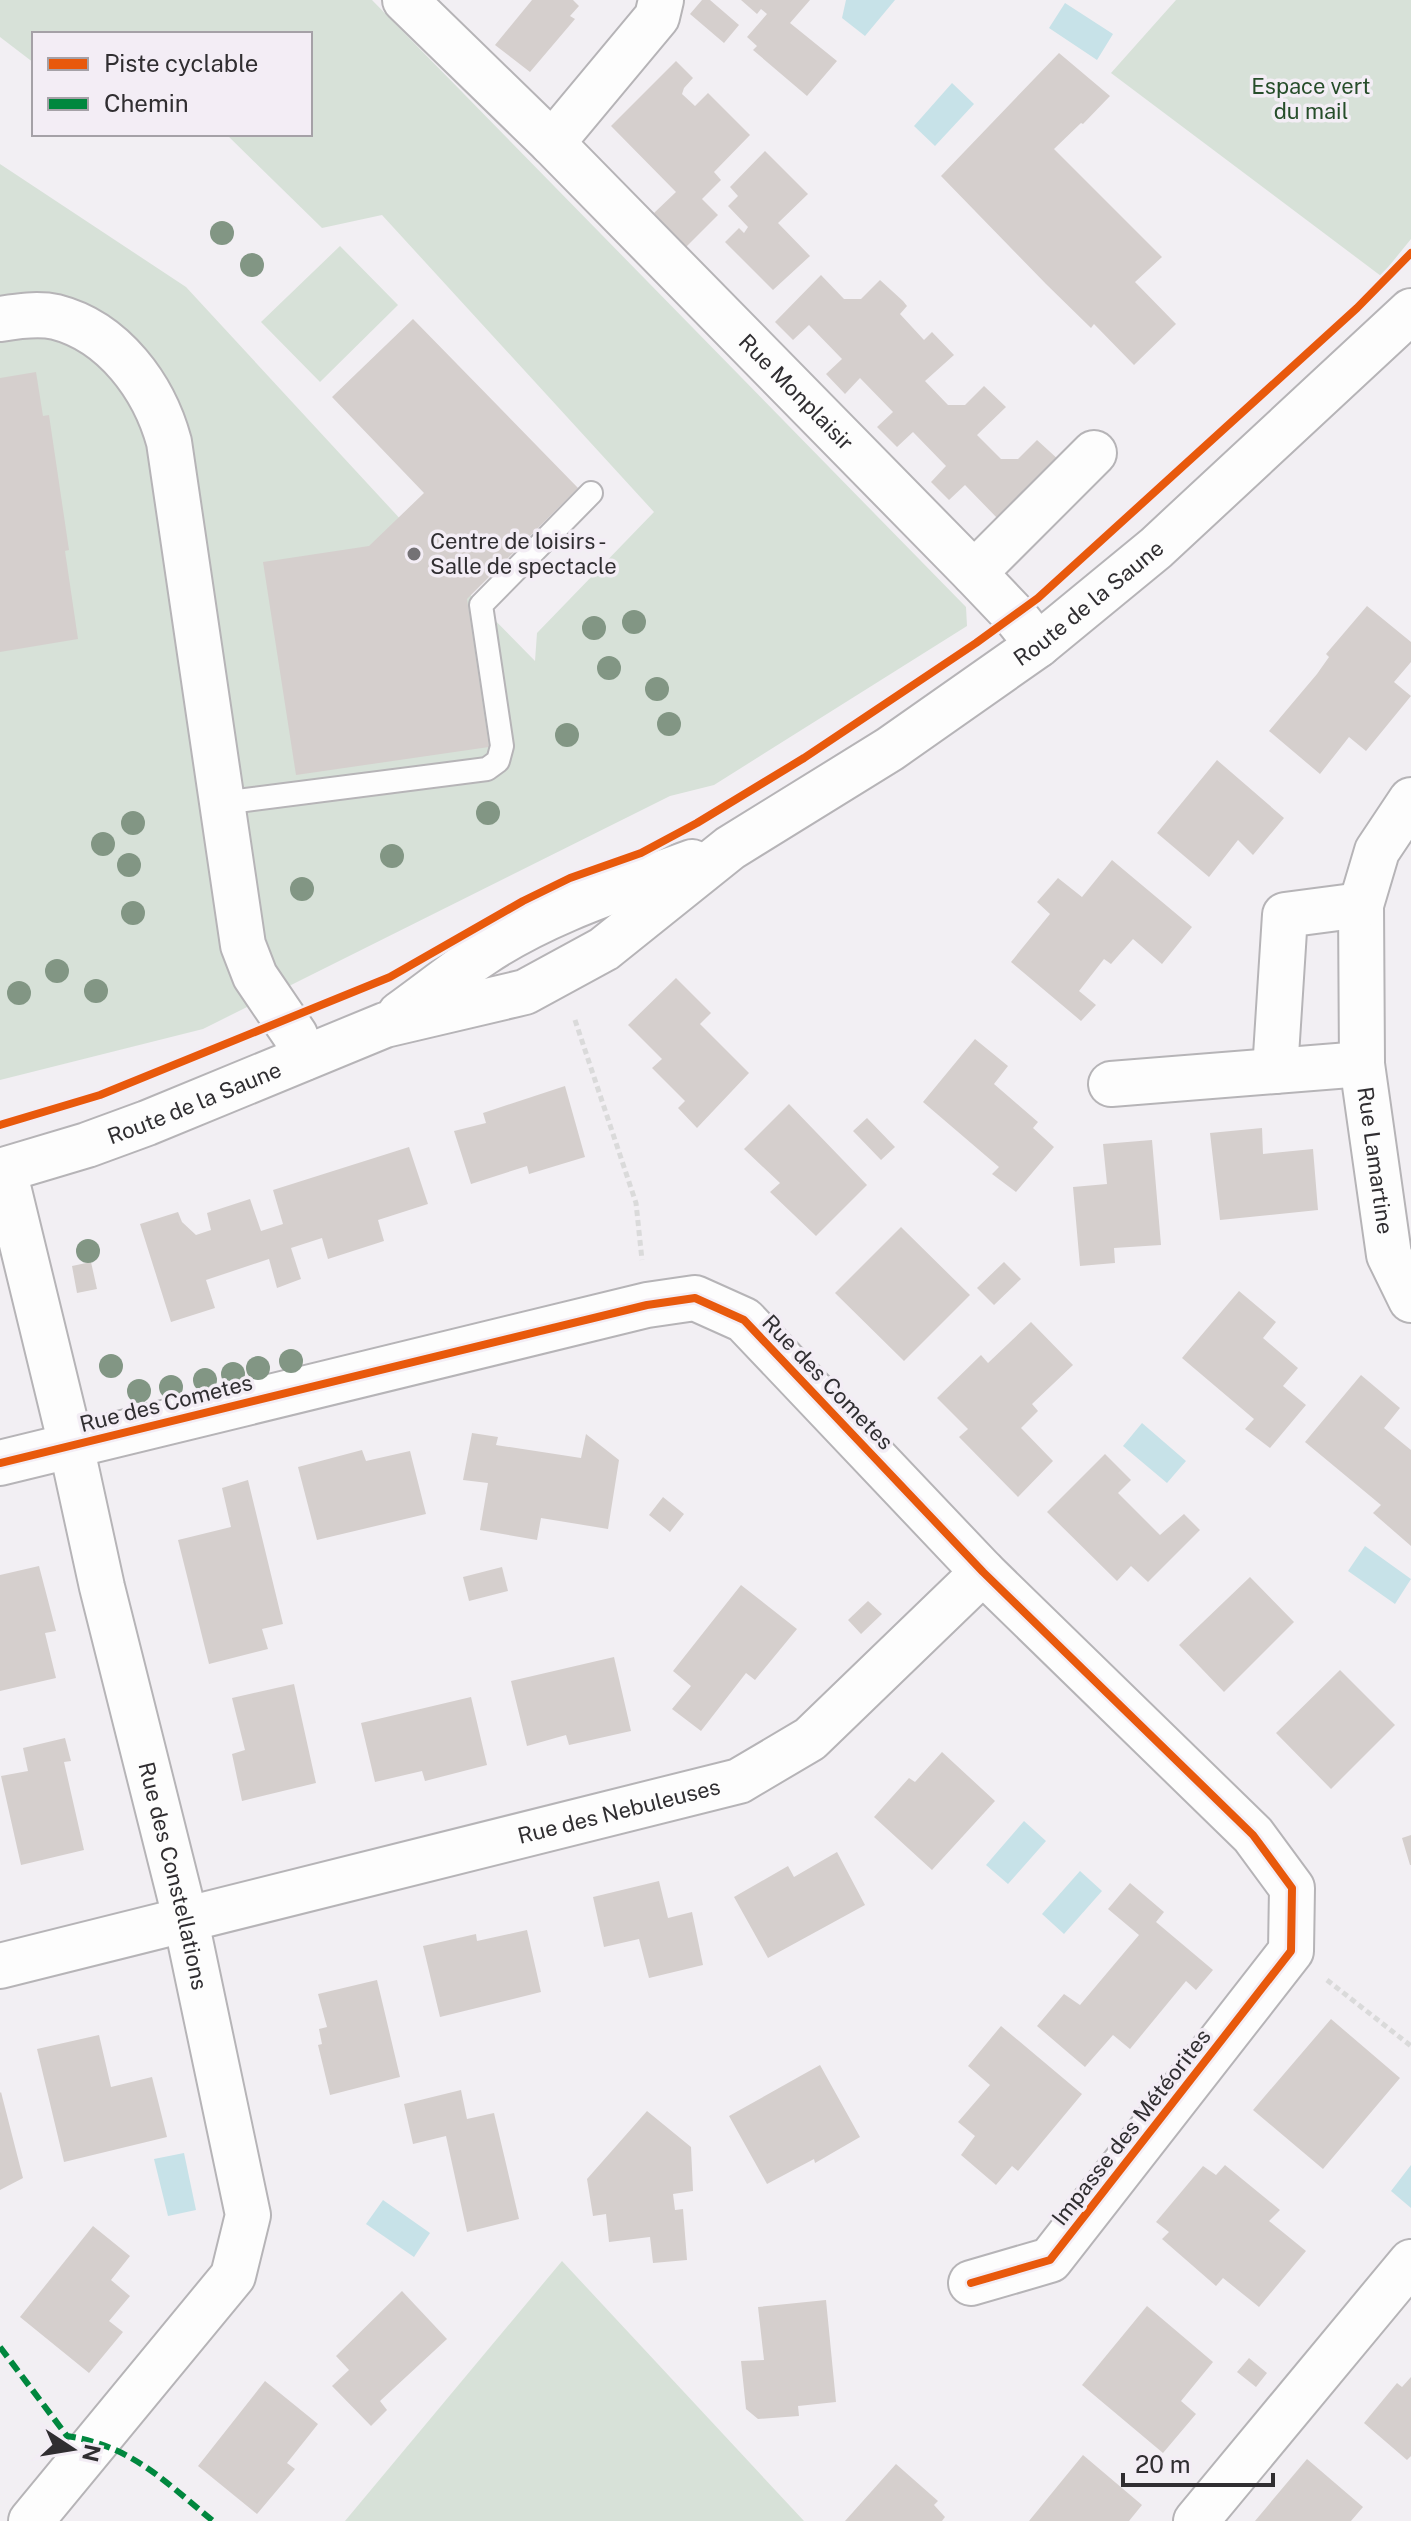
<svg xmlns="http://www.w3.org/2000/svg" width="1411" height="2521" viewBox="0 0 1411 2521" font-family="'Public Sans',sans-serif">
<style>
.green{fill:#d7e1d8}
.water{fill:#c7e2e8}
.building{fill:#d5cfcd}
.lines{fill:none;stroke-linecap:round;stroke-linejoin:round}
.service-casing{stroke:#b6b4b7;stroke-width:26}
.minor-casing{stroke:#b6b4b7;stroke-width:48}
.tertiary-casing{stroke:#b6b4b7;stroke-width:48}
.path{stroke:#dadada;stroke-width:5;stroke-dasharray:6 4;stroke-linecap:butt}
.service{stroke:#fdfdfd;stroke-width:22}
.minor{stroke:#fdfdfd;stroke-width:44}
.tertiary{stroke:#fdfdfd;stroke-width:44}
.quiet{stroke:#00873e;stroke-width:6;stroke-dasharray:12 6;stroke-linecap:butt}
.cycleway-casing{stroke:#f3edf5;stroke-width:13}
.cycleway{stroke:#e8590c;stroke-width:8}
.tree{fill:#829684}
.poi-dot{fill:#747275;stroke:#f3edf5;stroke-width:3}
.labels{text-anchor:middle;stroke-width:7;stroke-linejoin:round;paint-order:stroke}
.park-label{font-size:22px;fill:#264d2a;stroke:#f3edf5}
.street-label{font-size:22px;fill:#302e31;stroke:#f3edf5}
.poi-label{font-size:22px;fill:#302e31;stroke:#f3edf5;text-anchor:start}
</style>
<rect width="100%" height="100%" fill="#f2eff3"/>
<path class="green" d="M 0,0 L 372,0 L 966,607 L 967,626 L 714,785 L 670,796 L 203,1029 L 0,1080 L 0,164 L 186,287 L 476,601 L 535,661 L 537,633 L 654,512 L 382,215 L 322,228 L 226,134 L 310,134 L 310,34 L 34,34 L 34,63 L 0,37 Z
M 1176,0 L 1411,0 L 1411,239 L 1381,276 L 1111,73 Z
M 340,246 L 398,305 L 320,382 L 261,322 Z
M 562,2261 L 804,2521 L 345,2521 Z"/>
<path class="water" d="M 846,0 L 895,0 L 865,36 L 842,18 Z
M 1065,3 L 1113,34 L 1097,60 L 1049,28 Z
M 952,83 L 974,104 L 935,146 L 914,126 Z
M 1142,1423 L 1186,1461 L 1167,1483 L 1123,1446 Z
M 1365,1546 L 1411,1579 L 1395,1604 L 1348,1571 Z
M 1024,1821 L 1046,1841 L 1008,1884 L 986,1865 Z
M 1080,1871 L 1102,1891 L 1064,1934 L 1042,1914 Z
M 184,2153 L 196,2210 L 168,2216 L 154,2159 Z
M 1411,2165 L 1411,2208 L 1391,2191 Z
M 383,2200 L 430,2233 L 414,2257 L 366,2224 Z"/>
<path class="building" d="M 532,0 L 573,0 L 579,6 L 570,16 L 575,19 L 530,72 L 495,45 Z
M 702,0 L 710,0 L 739,25 L 724,43 L 690,14 Z
M 741,0 L 810,0 L 790,23 L 837,61 L 807,96 L 753,50 L 757,46 L 747,37 L 767,14 L 761,9 L 757,14 Z
M 1059,53 L 1110,96 L 1083,124 L 1081,123 L 1054,149 L 1162,257 L 1135,282 L 1176,324 L 1134,365 L 1094,324 L 1091,328 L 1046,284 L 941,176 Z
M 676,61 L 693,78 L 684,88 L 682,94 L 695,106 L 708,93 L 750,135 L 714,172 L 721,180 L 702,199 L 718,215 L 686,247 L 654,213 L 676,192 L 611,126 Z
M 765,151 L 808,194 L 778,223 L 810,256 L 773,290 L 725,242 L 739,228 L 744,233 L 748,227 L 728,206 L 738,196 L 730,187 Z
M 821,275 L 844,299 L 861,299 L 880,280 L 903,301 L 907,306 L 900,314 L 924,340 L 932,332 L 954,355 L 925,381 L 948,405 L 965,405 L 984,386 L 1006,407 L 977,435 L 1001,459 L 1018,459 L 1037,440 L 1060,461 L 999,520 L 965,485 L 949,500 L 931,482 L 946,466 L 913,432 L 897,447 L 877,427 L 893,412 L 860,378 L 845,394 L 826,374 L 842,359 L 809,325 L 793,340 L 775,322 Z
M 413,319 L 578,488 L 467,599 L 489,747 L 296,775 L 263,562 L 369,546 L 424,493 L 332,397 Z
M 36,372 L 43,416 L 49,415 L 69,550 L 65,551 L 78,639 L 0,652 L 0,378 Z
M 1367,606 L 1411,642 L 1411,662 L 1394,682 L 1411,696 L 1366,751 L 1349,737 L 1320,774 L 1269,731 L 1317,674 L 1329,657 L 1326,654 Z
M 1217,760 L 1284,818 L 1253,855 L 1238,840 L 1209,877 L 1157,833 Z
M 1112,860 L 1192,927 L 1162,964 L 1133,939 L 1111,964 L 1104,959 L 1079,991 L 1096,1005 L 1081,1021 L 1011,962 L 1050,914 L 1037,902 L 1058,878 L 1082,897 Z
M 676,978 L 711,1013 L 700,1024 L 749,1073 L 697,1128 L 678,1108 L 685,1101 L 652,1068 L 662,1059 L 628,1025 Z
M 975,1039 L 1008,1066 L 994,1084 L 1038,1122 L 1033,1128 L 1054,1147 L 1016,1192 L 992,1174 L 999,1167 L 923,1102 Z
M 565,1086 L 585,1157 L 529,1174 L 527,1166 L 471,1184 L 454,1131 L 486,1123 L 483,1113 Z
M 789,1104 L 867,1185 L 816,1236 L 770,1192 L 780,1183 L 744,1149 Z
M 867,1118 L 895,1147 L 881,1160 L 853,1131 Z
M 1262,1128 L 1263,1154 L 1313,1149 L 1318,1210 L 1220,1220 L 1210,1133 Z
M 1152,1140 L 1161,1245 L 1114,1248 L 1115,1263 L 1080,1266 L 1073,1187 L 1107,1184 L 1103,1144 Z
M 409,1147 L 428,1204 L 378,1220 L 384,1241 L 328,1259 L 322,1238 L 291,1248 L 301,1279 L 277,1288 L 269,1259 L 206,1280 L 215,1308 L 171,1322 L 140,1224 L 178,1212 L 182,1222 L 196,1235 L 211,1230 L 207,1213 L 250,1199 L 261,1231 L 283,1224 L 273,1190 Z
M 901,1227 L 970,1295 L 904,1361 L 835,1293 Z
M 91,1262 L 97,1289 L 77,1293 L 72,1266 Z
M 1004,1262 L 1021,1279 L 994,1305 L 977,1288 Z
M 1239,1291 L 1276,1322 L 1263,1338 L 1298,1368 L 1283,1386 L 1306,1405 L 1270,1448 L 1245,1429 L 1254,1419 L 1182,1358 Z
M 1031,1322 L 1073,1365 L 1032,1404 L 1038,1411 L 1021,1428 L 1053,1461 L 1018,1497 L 959,1437 L 968,1429 L 937,1398 L 981,1355 L 988,1363 Z
M 1361,1375 L 1400,1408 L 1384,1428 L 1411,1450 L 1411,1546 L 1373,1513 L 1381,1505 L 1305,1442 Z
M 472,1433 L 498,1437 L 496,1445 L 581,1458 L 586,1434 L 619,1460 L 608,1529 L 541,1518 L 537,1540 L 480,1530 L 488,1483 L 463,1480 Z
M 362,1450 L 366,1461 L 410,1451 L 426,1514 L 317,1540 L 298,1467 Z
M 1105,1454 L 1131,1480 L 1118,1493 L 1160,1535 L 1184,1514 L 1200,1530 L 1148,1582 L 1131,1566 L 1117,1581 L 1047,1512 Z
M 248,1480 L 283,1624 L 262,1629 L 268,1649 L 209,1664 L 178,1540 L 231,1527 L 222,1488 Z
M 663,1497 L 684,1514 L 670,1532 L 649,1515 Z
M 39,1566 L 56,1631 L 45,1633 L 56,1678 L 0,1691 L 0,1575 Z
M 502,1567 L 508,1591 L 469,1601 L 463,1577 Z
M 1250,1577 L 1294,1622 L 1224,1692 L 1179,1645 Z
M 741,1585 L 797,1629 L 755,1680 L 746,1673 L 701,1731 L 672,1709 L 691,1686 L 673,1671 Z
M 868,1601 L 882,1614 L 861,1634 L 848,1620 Z
M 614,1657 L 631,1731 L 569,1745 L 566,1735 L 527,1746 L 511,1681 Z
M 1340,1670 L 1395,1725 L 1331,1789 L 1276,1733 Z
M 294,1684 L 316,1783 L 242,1801 L 232,1754 L 245,1750 L 232,1698 Z
M 471,1697 L 487,1765 L 425,1781 L 422,1771 L 375,1782 L 361,1723 Z
M 65,1738 L 71,1761 L 64,1762 L 84,1850 L 21,1865 L 1,1776 L 28,1771 L 23,1748 Z
M 942,1752 L 995,1801 L 932,1870 L 874,1817 L 909,1778 L 915,1782 Z
M 1411,1835 L 1411,1865 L 1410,1865 L 1402,1838 Z
M 837,1852 L 865,1905 L 768,1958 L 734,1897 L 788,1866 L 794,1877 Z
M 659,1881 L 668,1918 L 692,1912 L 703,1965 L 649,1978 L 639,1939 L 604,1947 L 593,1897 Z
M 1130,1883 L 1164,1912 L 1156,1922 L 1213,1970 L 1196,1990 L 1186,1981 L 1130,2049 L 1113,2035 L 1085,2067 L 1037,2026 L 1064,1994 L 1080,2005 L 1139,1935 L 1108,1909 Z
M 527,1930 L 541,1992 L 440,2017 L 423,1946 L 476,1934 L 477,1941 Z
M 377,1980 L 400,2077 L 330,2095 L 318,2045 L 322,2044 L 319,2029 L 327,2027 L 318,1994 Z
M 1331,2019 L 1400,2078 L 1323,2169 L 1253,2110 Z
M 1001,2026 L 1082,2094 L 1018,2171 L 1012,2166 L 996,2185 L 961,2155 L 975,2136 L 958,2122 L 990,2085 L 968,2066 Z
M 99,2035 L 111,2087 L 152,2077 L 167,2137 L 64,2162 L 37,2049 Z
M 820,2065 L 860,2137 L 815,2163 L 814,2159 L 767,2184 L 729,2116 Z
M 461,2090 L 467,2119 L 494,2113 L 519,2219 L 467,2232 L 446,2136 L 413,2144 L 404,2104 Z
M 1,2092 L 23,2178 L 0,2190 L 0,2093 Z
M 647,2111 L 691,2147 L 693,2191 L 673,2194 L 675,2210 L 683,2209 L 687,2260 L 653,2263 L 650,2237 L 609,2242 L 606,2214 L 593,2216 L 587,2179 Z
M 1225,2165 L 1280,2210 L 1269,2221 L 1306,2251 L 1259,2307 L 1223,2278 L 1216,2286 L 1162,2239 L 1169,2232 L 1156,2222 L 1203,2166 L 1216,2175 Z
M 93,2226 L 130,2256 L 111,2280 L 130,2296 L 109,2321 L 123,2332 L 89,2373 L 20,2317 Z
M 402,2291 L 447,2339 L 380,2401 L 387,2410 L 371,2426 L 332,2386 L 349,2370 L 336,2356 Z
M 826,2300 L 836,2402 L 798,2406 L 799,2416 L 758,2419 L 746,2409 L 741,2361 L 764,2360 L 758,2307 Z
M 1147,2306 L 1213,2362 L 1181,2401 L 1196,2414 L 1163,2453 L 1082,2385 Z
M 1249,2358 L 1267,2373 L 1256,2387 L 1237,2372 Z
M 1411,2377 L 1411,2456 L 1407,2460 L 1364,2423 L 1397,2383 L 1402,2387 Z
M 265,2381 L 318,2424 L 287,2463 L 295,2469 L 257,2514 L 198,2466 Z
M 1083,2455 L 1142,2505 L 1129,2521 L 1029,2521 Z
M 1307,2459 L 1363,2507 L 1351,2521 L 1255,2521 Z
M 896,2464 L 938,2501 L 934,2505 L 945,2517 L 942,2521 L 845,2521 Z"/>
<g class="lines">
<defs>
<path id="service" d="M 222,803 L 487,769 L 498,761 L 502,746 L 481,605 L 591,493"/>
<g id="minor">
<path id="s1" d="M 405,0 L 552,143 L 974,573 L 1015,616 L 1038,645"/>
<path d="M 552,143 L 657,17 L 661,0"/>
<path d="M 0,319 C 18,316 38,313 56,317 C 114,332 154,387 169,442 L 243,945 L 255,976 L 295,1035 L 304,1058"/>
<path d="M 974,573 L 1094,453"/>
<path id="s2" d="M 1411,800 L 1377,851 L 1361,905 L 1362,1064 L 1389,1255 L 1411,1300"/>
<path d="M 1275,1071 L 1285,915 L 1361,905"/>
<path d="M 1111,1084 L 1362,1064"/>
<path id="s3" d="M 4,1170 L 71,1445 L 102,1587 L 186,1921 L 248,2215 L 233,2276 L 31,2521"/>
<path d="M 0,1463 L 647,1305 L 695,1298 L 744,1320 L 983,1572 L 1253,1835 L 1292,1888 L 1291,1951 L 1050,2260 L 971,2283"/>
<path id="s4" d="M 0,1966 L 739,1781 L 810,1739 L 983,1572"/>
<path d="M 1196,2521 L 1411,2262"/>
</g>
<g id="tertiary">
<path d="M 400,1014 C 428,994 455,972 484,953 C 547,911 622,888 692,862"/>
<path id="s5" d="M 0,1171 L 87,1145 L 147,1123 L 385,1025 L 525,992 L 604,949 L 730,848 L 890,749 L 1038,645 L 1156,548 L 1411,311"/>
</g>
</defs>
<use href="#service" class="service-casing"/>
<use href="#minor" class="minor-casing"/>
<use href="#tertiary" class="tertiary-casing"/>
<path class="path" d="M 575,1020 L 636,1203 L 642,1260
M 1327,1980 L 1411,2046"/>
<use href="#service" class="service"/>
<use href="#minor" class="minor"/>
<use href="#tertiary" class="tertiary"/>
<path class="quiet" d="M 0,2347 L 67,2436 C 132,2446 164,2481 213,2521"/>
<defs>
<path id="cycleway" d="M 0,1125 L 100,1095 L 390,977 L 523,901 L 570,878 L 641,853 L 697,823 L 804,758 L 976,643 L 1038,598 L 1357,308 L 1411,253
M 0,1463 L 647,1305 L 695,1298 L 744,1320 L 983,1572 L 1253,1835 L 1292,1888 L 1291,1951 L 1050,2260 L 971,2283"/>
</defs>
<use href="#cycleway" class="cycleway-casing"/>
<use href="#cycleway" class="cycleway"/>
</g>
<g class="tree">
<circle cx="222" cy="233" r="12"/>
<circle cx="252" cy="265" r="12"/>
<circle cx="634" cy="622" r="12"/>
<circle cx="594" cy="628" r="12"/>
<circle cx="609" cy="668" r="12"/>
<circle cx="657" cy="689" r="12"/>
<circle cx="669" cy="724" r="12"/>
<circle cx="567" cy="735" r="12"/>
<circle cx="488" cy="813" r="12"/>
<circle cx="133" cy="823" r="12"/>
<circle cx="103" cy="844" r="12"/>
<circle cx="392" cy="856" r="12"/>
<circle cx="129" cy="865" r="12"/>
<circle cx="302" cy="889" r="12"/>
<circle cx="133" cy="913" r="12"/>
<circle cx="57" cy="971" r="12"/>
<circle cx="96" cy="991" r="12"/>
<circle cx="19" cy="993" r="12"/>
<circle cx="88" cy="1251" r="12"/>
<circle cx="291" cy="1361" r="12"/>
<circle cx="111" cy="1366" r="12"/>
<circle cx="258" cy="1368" r="12"/>
<circle cx="233" cy="1374" r="12"/>
<circle cx="205" cy="1380" r="12"/>
<circle cx="171" cy="1387" r="12"/>
<circle cx="139" cy="1391" r="12"/>
</g>
<circle class="poi-dot" cx="414" cy="554" r="8"/>
<g class="labels">
<g class="park-label">
<text x="1311" y="94">Espace vert<tspan x="1311" dy="25">du mail</tspan></text>
</g>
<g class="street-label">
<text dy="8" stroke="none"><textPath href="#s1" startOffset="554">Rue Monplaisir</textPath></text>
<text dy="8" stroke="none"><textPath href="#s5" startOffset="1242">Route de la Saune</textPath></text>
<text dy="8" stroke="none"><textPath href="#s5" startOffset="206">Route de la Saune</textPath></text>
<text dy="8" stroke="none"><textPath href="#s2" startOffset="374">Rue Lamartine</textPath></text>
<text transform="translate(828 1382) rotate(46)" y="8">Rue des Cometes</text>
<text transform="translate(166 1403) rotate(-14)" y="8">Rue des Cometes</text>
<text dy="8" stroke="none"><textPath href="#s4" startOffset="638">Rue des Nebuleuses</textPath></text>
<text dy="8" stroke="none"><textPath href="#s3" startOffset="726">Rue des Constellations</textPath></text>
<text transform="translate(1131 2127) rotate(-52)" y="8">Impasse des Météorites</text>
</g>
<g class="poi-label">
<text x="430" y="549">Centre de loisirs -<tspan x="430" dy="25">Salle de spectacle</tspan></text>
</g>
</g>
<rect x="32" y="32" width="280" height="104" fill="#f3edf5" stroke="#a5a1a7" stroke-width="2"/>
<rect x="48" y="58" width="40" height="12" fill="#e8590c" stroke="#a5a1a7" stroke-width="2"/>
<text x="104" y="72" font-size="24" fill="#302e31">Piste cyclable</text>
<rect x="48" y="98" width="40" height="12" fill="#00873e" stroke="#a5a1a7" stroke-width="2"/>
<text x="104" y="112" font-size="24" fill="#302e31">Chemin</text>
<g transform="translate(72 2449) rotate(102)" stroke="#f3edf5" stroke-width="6" paint-order="stroke">
<path d="M0-6L14 30L0 20L-14 30Z" fill="#302e31"/>
<text y="-12" font-size="22" font-weight="bold" text-anchor="middle" fill="#302e31">N</text>
</g>
<path d="M1123 2473v12h150v-12" fill="none" stroke="#302e31" stroke-width="4"/>
<text x="1135" y="2473" font-size="24" fill="#302e31" stroke="#f3edf5" stroke-width="6" paint-order="stroke">20 m</text>
</svg>
